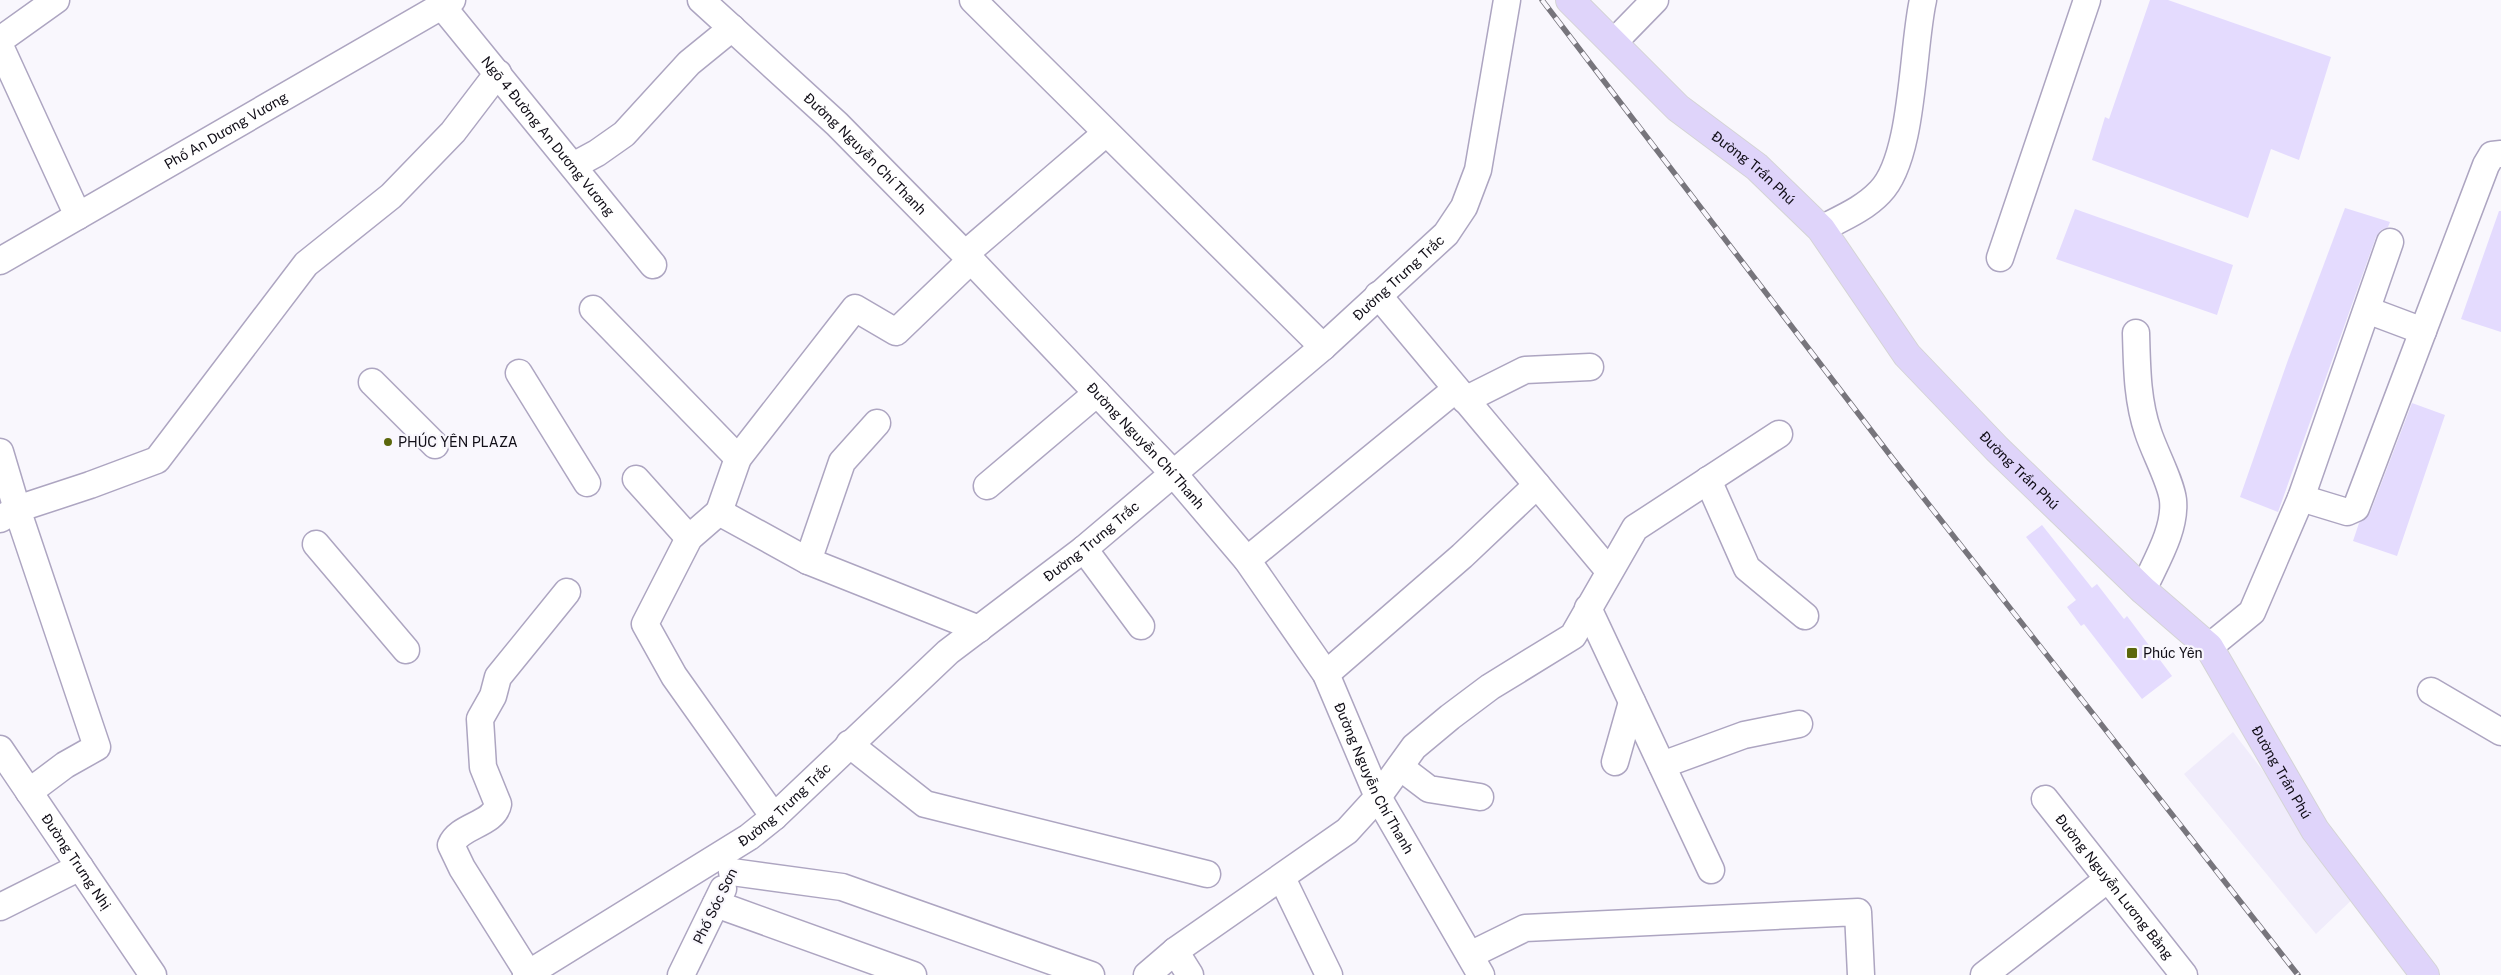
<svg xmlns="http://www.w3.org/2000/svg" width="2501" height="975" viewBox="0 0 2501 975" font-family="'Public Sans',sans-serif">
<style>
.built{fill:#f0ecfb}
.building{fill:#e4dbfe}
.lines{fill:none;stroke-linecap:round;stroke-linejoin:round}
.minor-casing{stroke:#ada5c1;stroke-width:29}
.major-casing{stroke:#d4d4d5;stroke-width:30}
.minor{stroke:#fff;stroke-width:26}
.major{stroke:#dfd4fa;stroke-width:28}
.rail-casing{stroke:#77757c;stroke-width:5.5}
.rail{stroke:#f9f7fd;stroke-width:4;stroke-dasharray:11;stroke-linecap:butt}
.poi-dot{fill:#5b670c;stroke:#f9f7fd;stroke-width:2}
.labels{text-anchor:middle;stroke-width:4.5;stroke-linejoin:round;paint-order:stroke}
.street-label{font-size:14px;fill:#110e17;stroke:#f9f7fd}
.poi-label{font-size:14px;fill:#110e17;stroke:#f9f7fd;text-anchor:start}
</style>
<rect width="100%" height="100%" fill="#f9f7fd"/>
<path class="built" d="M 2233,732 L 2358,894 L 2316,934 L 2184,774 Z"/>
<path class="building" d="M 2150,0 L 2168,0 L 2331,57 L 2299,160 L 2271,149 L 2248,218 L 2092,160 L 2105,117 L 2109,119 Z
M 2345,208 L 2390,222 L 2388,227 L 2381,230 L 2376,237 L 2278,512 L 2240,497 L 2288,360 Z
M 2075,209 L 2233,265 L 2217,315 L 2056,259 Z
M 2499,211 L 2501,211 L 2501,332 L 2461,319 Z
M 2412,403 L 2445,415 L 2397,556 L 2353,541 L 2359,523 L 2370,513 Z
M 2042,525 L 2092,588 L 2097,584 L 2124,619 L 2127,616 L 2172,676 L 2142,699 L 2084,624 L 2081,626 L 2067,607 L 2076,600 L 2026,537 Z"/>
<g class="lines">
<defs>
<g id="minor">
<path id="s1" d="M 701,0 L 837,124 L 965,254 L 1173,473 L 1247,560 L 1326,674 L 1378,797 L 1481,975"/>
<path d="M 973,0 L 1323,347"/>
<path id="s2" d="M 442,6 L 653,265"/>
<path d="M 0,40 L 56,0"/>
<path d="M 1613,43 L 1655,0"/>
<path d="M 0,46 L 78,216"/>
<path d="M 573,166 L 597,153 L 624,134 L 689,63 L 732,28"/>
<path d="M 1821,229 C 1842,218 1864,209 1880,192 C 1914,158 1912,48 1923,0"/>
<path d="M 965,254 L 1106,133"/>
<path d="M 2000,258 L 2087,0"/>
<path d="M 971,260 L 896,332 L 855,308 L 738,458 L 719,512 L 808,561 L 979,629"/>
<path id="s3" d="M 0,261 L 452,0"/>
<path d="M 1378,295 L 1609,571"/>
<path d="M 593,309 L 738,458"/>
<path d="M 2367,310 L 2423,331 L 2486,165 L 2492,155 L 2501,154"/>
<path d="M 2136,333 C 2137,367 2137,400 2148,432 C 2154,451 2171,482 2173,500 C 2176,530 2155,563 2143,590"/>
<path d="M 519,373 L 587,483"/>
<path d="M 372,382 L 435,445"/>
<path d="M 1465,400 L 1525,370 L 1590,367"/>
<path d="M 0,452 L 17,509 L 97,747 L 65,765 L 29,792"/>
<path d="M 636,479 L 689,538"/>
<path d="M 1708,480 L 1747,568 L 1805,616"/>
<path d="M 987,486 L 1097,393"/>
<path d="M 2301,498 L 2347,512 L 2356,508 L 2423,331"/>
<path d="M 719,512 L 689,538 L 645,624 L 674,676 L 774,817"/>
<path d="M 0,519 L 17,509 L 90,485 L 157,460 L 306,264 L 391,196 L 453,132 L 498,73"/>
<path d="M 316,544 L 406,650"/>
<path d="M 1084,549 L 1141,626"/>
<path d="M 1247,560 L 1456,389"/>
<path d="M 808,561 L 842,462 L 877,423"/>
<path d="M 1588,608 L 1711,870"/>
<path d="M 2209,647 L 2252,612 L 2301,498 L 2390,242"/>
<path d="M 1326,674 L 1462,556 L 1537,485"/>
<path d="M 2431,691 L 2501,732"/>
<path d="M 849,744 L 925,804 L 1207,874"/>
<path id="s4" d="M 0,749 L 153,975"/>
<path d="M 1615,762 L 1632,702"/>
<path d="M 1662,765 L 1744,735 L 1799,724"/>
<path d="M 1400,767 L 1429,789 L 1480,797"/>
<path id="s5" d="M 2045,799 L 2184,975"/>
<path d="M 732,872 L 842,887 L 1091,975"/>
<path d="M 1282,878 L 1329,975"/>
<path d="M 716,904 L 913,975"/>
<path d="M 0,907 L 80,867"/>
<path d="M 1175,951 L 1190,975"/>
<path d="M 1470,955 L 1525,928 L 1858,912 L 1861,975"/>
<path d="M 528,973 L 462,868 L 451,845 C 459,825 494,825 498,804 L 483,767 L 480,719 L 493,696 L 498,677 L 567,592"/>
<path id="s6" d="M 526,975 L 749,837 L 774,817 L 948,652 L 1084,549 L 1323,347 L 1446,234 L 1464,207 L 1478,170 L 1507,0"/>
<path d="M 681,975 L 723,889"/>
<path d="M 1147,975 L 1175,951 L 1347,831 L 1378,797 L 1414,747 L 1450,717 L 1490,687 L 1573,636 L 1635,528 L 1779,434"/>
<path d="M 1984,975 L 2108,879"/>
</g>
<g id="major">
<path id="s7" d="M 1570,0 L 1678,108 L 1757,167 L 1821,229 L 1907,355 L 1997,449 L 2143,590 L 2209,647 L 2315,830 L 2425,975"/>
</g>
</defs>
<use href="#minor" class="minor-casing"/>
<use href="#major" class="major-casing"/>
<use href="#minor" class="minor"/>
<use href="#major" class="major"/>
<defs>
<path id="rail" d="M 1542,0 L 1893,459 L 2298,975"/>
</defs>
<use href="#rail" class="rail-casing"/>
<use href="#rail" class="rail"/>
</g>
<g class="poi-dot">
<circle cx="388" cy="442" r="5"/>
<rect x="2126" y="647" width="12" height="12" rx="2.5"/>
</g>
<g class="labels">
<g class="street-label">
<text dy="5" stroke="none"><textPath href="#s3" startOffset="261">Phố An Dương Vương</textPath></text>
<text dy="5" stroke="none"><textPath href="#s2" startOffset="168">Ngõ 4 Đường An Dương Vương</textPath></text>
<text dy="5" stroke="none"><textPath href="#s1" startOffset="225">Đường Nguyễn Chí Thanh</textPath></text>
<text dy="5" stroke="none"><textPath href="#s7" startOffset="249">Đường Trần Phú</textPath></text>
<text dy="5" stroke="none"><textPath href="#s6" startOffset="1120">Đường Trưng Trắc</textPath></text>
<text dy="5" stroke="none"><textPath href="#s1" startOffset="630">Đường Nguyễn Chí Thanh</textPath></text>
<text dy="5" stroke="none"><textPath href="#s7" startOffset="654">Đường Trần Phú</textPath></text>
<text dy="5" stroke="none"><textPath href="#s6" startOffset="715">Đường Trưng Trắc</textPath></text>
<text dy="5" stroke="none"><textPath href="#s7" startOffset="1058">Đường Trần Phú</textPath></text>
<text dy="5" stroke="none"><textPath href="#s1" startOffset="1036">Đường Nguyễn Chí Thanh</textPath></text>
<text dy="5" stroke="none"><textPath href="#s6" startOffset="310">Đường Trưng Trắc</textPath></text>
<text dy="5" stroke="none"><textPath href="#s4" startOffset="136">Đường Trưng Nhị</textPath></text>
<text dy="5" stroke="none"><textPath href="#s5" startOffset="112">Đường Nguyễn Lương Bằng</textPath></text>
<text transform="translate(715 906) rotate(-64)" y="5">Phố Sóc Sơn</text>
</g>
<g class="poi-label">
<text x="398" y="447">PHÚC YÊN PLAZA</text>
<text x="2143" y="658">Phúc Yên</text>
</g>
</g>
</svg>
